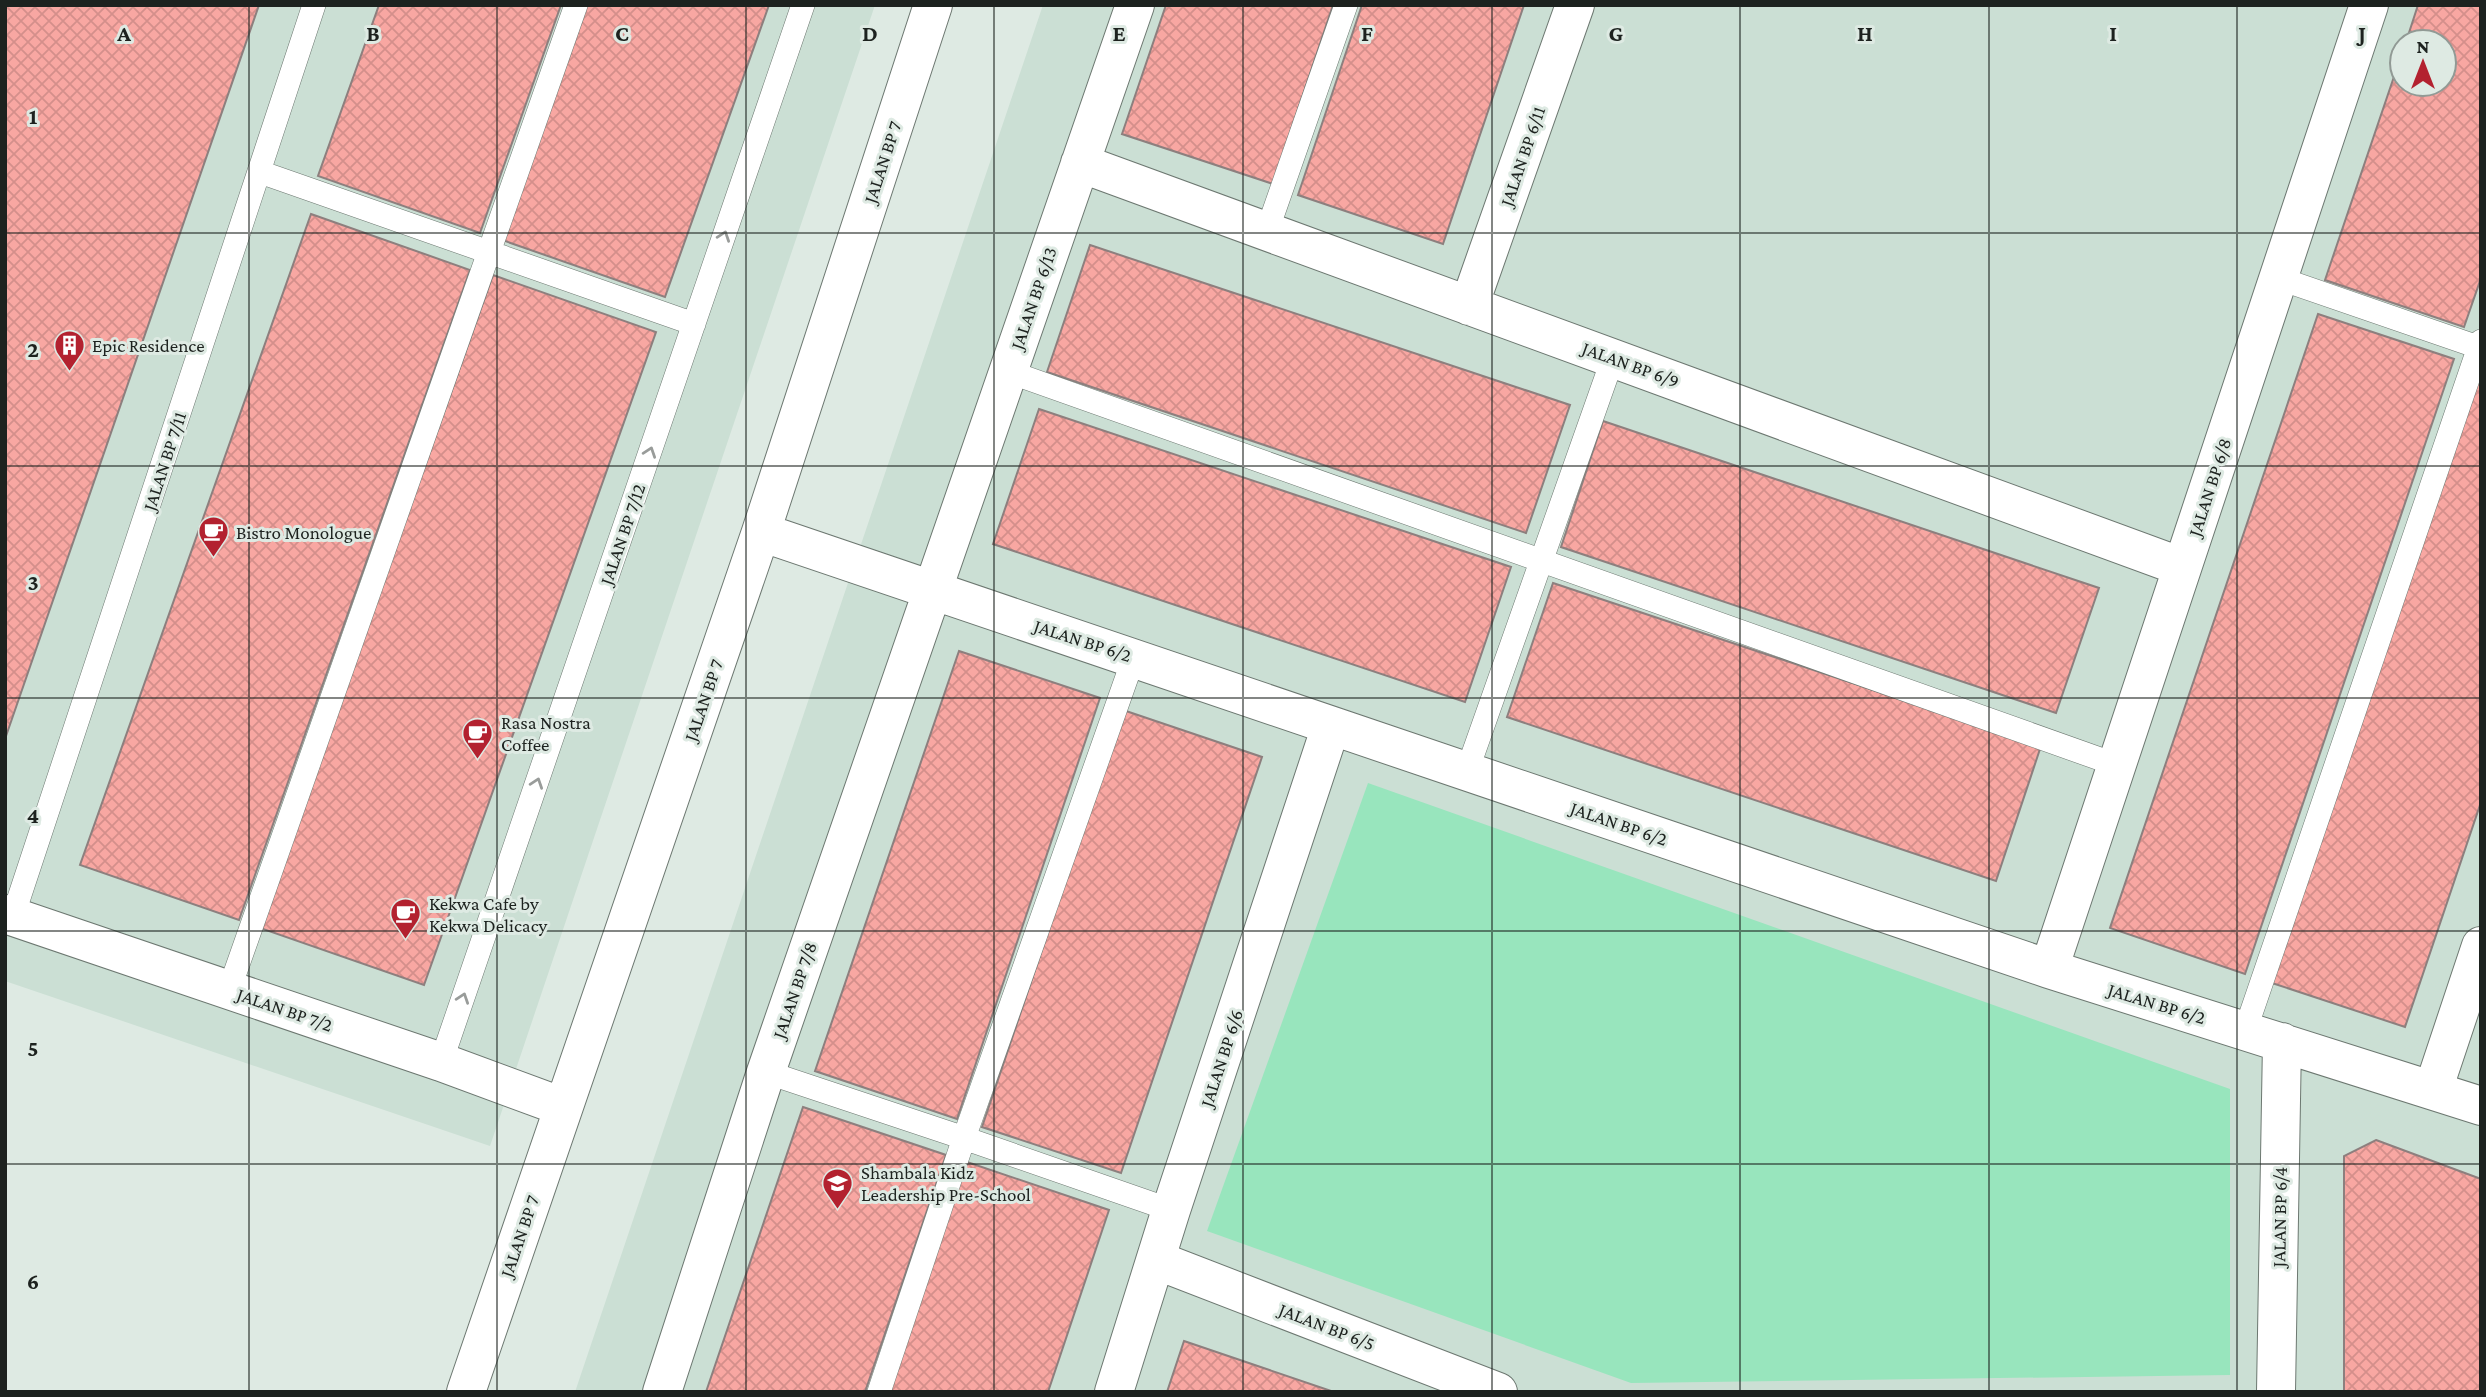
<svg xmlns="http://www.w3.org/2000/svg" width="2486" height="1397" viewBox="0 0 2486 1397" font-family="'Crimson Pro',serif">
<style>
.built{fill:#cbdfd4;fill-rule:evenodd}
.green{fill:#98e5bd}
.building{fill:url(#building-cross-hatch);stroke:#8d7f7e;stroke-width:2}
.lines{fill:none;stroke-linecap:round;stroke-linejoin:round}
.service-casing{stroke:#6d7871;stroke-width:24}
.minor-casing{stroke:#6d7871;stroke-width:40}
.service{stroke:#fff;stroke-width:23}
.minor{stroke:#fff;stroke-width:38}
.oneway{stroke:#999c9a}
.grid{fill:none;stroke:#1d221f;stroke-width:2;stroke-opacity:0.55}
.labels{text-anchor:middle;stroke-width:6;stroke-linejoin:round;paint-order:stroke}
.street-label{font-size:19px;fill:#1d221f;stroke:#deeae3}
.poi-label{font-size:19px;fill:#1d221f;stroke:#deeae3;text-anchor:start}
.grid-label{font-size:23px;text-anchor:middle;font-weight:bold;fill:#1d221f;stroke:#deeae3;stroke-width:6;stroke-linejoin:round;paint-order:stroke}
</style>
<defs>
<pattern id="building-cross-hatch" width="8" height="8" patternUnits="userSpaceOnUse" patternTransform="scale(1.75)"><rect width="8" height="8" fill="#f8a7a2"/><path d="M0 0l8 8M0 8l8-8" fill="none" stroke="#d48f8b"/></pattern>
</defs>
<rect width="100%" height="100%" fill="#deeae3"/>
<path class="built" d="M 5,5 L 875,5 L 490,1146 L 5,981 Z
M 1043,5 L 2481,5 L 2481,1392 L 575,1392 ZM 2402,42 L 2444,42 L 2444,84 L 2402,84 Z"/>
<path class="green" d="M 1368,783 L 2230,1089 L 2230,1375 L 1631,1383 L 1207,1231 Z"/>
<path class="building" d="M 5,5 L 259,5 L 5,739 Z
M 379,5 L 561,5 L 480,233 L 318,176 Z
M 586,5 L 769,5 L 665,297 L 502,240 Z
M 1166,5 L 1333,5 L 1273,184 L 1122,134 Z
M 1362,5 L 1524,5 L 1443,244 L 1298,195 Z
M 2418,5 L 2481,5 L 2481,278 L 2464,327 L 2325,280 L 2402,53 L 2402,84 L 2444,84 L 2444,42 L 2406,42 Z
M 311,214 L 470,270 L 239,920 L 80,865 Z
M 1090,245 L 1570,405 L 1526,533 L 1047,372 Z
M 493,275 L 656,332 L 424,985 L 260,928 Z
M 2318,314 L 2454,359 L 2245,974 L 2110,928 Z
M 2481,370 L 2481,802 L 2405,1027 L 2269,982 Z
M 1039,409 L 1511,567 L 1465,702 L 993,544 Z
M 1603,421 L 2099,588 L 2056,713 L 1561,547 Z
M 1553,583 L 2041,746 L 1996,881 L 1507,717 Z
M 959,651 L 1100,698 L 957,1119 L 815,1071 Z
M 1123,710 L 1262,757 L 1121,1173 L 982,1127 Z
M 803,1107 L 946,1155 L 865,1392 L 706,1392 Z
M 2376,1140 L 2481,1179 L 2481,1392 L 2344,1392 L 2344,1156 Z
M 967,1162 L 1109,1210 L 1048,1392 L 889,1392 Z
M 1184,1341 L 1334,1392 L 1167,1392 Z"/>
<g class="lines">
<defs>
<path id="service" d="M 260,172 L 694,324
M 1267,231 L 1346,5
M 2278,278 L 2481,348
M 1007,371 L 2117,765
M 1467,771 L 1613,358
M 13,916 L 314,5
M 229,990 L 576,5
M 2245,1031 L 2481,341
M 441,1062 L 803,5
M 766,1072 L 964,1138 L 1171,1210
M 879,1392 L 964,1138 L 1134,657"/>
<path id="minor" d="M 1080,163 L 2182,567
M 1469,306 L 1575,5
M 761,532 L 2049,969 L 2481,1106
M 5,914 L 441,1062 L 563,1107
M 2049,969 L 2369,5
M 2433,1090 L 2481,946
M 1156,1260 L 1498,1392
M 466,1392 L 761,532 L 933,5
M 662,1392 L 766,1072 L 1135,5
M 1114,1392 L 1171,1210 L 1331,726
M 2276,1392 L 2282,1042"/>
</defs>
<use href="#service" class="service-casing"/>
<use href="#minor" class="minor-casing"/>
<use href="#service" class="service"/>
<use href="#minor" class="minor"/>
</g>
<defs><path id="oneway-chevron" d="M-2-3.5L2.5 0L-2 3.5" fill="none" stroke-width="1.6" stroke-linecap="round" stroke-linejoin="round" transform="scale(1.75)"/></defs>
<g class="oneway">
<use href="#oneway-chevron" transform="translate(724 236) rotate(-71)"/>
<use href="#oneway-chevron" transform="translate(650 452) rotate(-71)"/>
<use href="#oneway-chevron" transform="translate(537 783) rotate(-71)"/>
<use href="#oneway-chevron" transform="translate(463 998) rotate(-71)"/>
</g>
<path class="grid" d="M 249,5 L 249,1392M 497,5 L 497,1392M 746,5 L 746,1392M 994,5 L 994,1392M 1243,5 L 1243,1392M 1492,5 L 1492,1392M 1740,5 L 1740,1392M 1989,5 L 1989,1392M 2237,5 L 2237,1392M 5,233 L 2481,233M 5,466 L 2481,466M 5,698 L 2481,698M 5,931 L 2481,931M 5,1164 L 2481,1164"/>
<defs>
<symbol id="building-pin" viewBox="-11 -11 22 30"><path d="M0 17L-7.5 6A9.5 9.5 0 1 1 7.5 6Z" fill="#b3212f" stroke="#deeae3"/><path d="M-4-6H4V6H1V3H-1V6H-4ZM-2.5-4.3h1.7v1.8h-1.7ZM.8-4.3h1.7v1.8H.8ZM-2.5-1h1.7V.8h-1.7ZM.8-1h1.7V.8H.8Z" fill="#fff"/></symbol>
<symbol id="cafe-pin" viewBox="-11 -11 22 30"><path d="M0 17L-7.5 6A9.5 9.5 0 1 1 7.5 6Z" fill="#b3212f" stroke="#deeae3"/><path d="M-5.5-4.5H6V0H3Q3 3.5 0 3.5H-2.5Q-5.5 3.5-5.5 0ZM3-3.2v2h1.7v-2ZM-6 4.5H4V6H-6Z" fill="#fff"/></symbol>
<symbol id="school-pin" viewBox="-11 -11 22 30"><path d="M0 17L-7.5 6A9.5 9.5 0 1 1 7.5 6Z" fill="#b3212f" stroke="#deeae3"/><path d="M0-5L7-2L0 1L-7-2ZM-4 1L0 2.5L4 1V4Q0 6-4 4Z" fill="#fff"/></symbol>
</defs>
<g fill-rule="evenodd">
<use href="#building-pin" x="52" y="328" width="35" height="47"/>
<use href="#cafe-pin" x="196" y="514" width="35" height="47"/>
<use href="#cafe-pin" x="460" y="716" width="35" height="47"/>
<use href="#cafe-pin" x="388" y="896" width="35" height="47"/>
<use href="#school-pin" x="820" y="1166" width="35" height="47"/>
</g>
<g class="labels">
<g class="street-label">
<text transform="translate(1522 156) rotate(-71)" y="7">JALAN BP 6/11</text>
<text transform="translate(882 162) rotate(-72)" y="7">JALAN BP 7</text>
<text transform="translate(1033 298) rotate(-71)" y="7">JALAN BP 6/13</text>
<text transform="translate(1631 364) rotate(20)" y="7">JALAN BP 6/9</text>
<text transform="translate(164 461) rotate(-72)" y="7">JALAN BP 7/11</text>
<text transform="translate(2209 487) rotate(-72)" y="7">JALAN BP 6/8</text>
<text transform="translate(622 534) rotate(-71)" y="7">JALAN BP 7/12</text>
<text transform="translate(1083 640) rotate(18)" y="7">JALAN BP 6/2</text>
<text transform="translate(703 700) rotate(-71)" y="7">JALAN BP 7</text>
<text transform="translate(1619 823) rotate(19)" y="7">JALAN BP 6/2</text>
<text transform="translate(794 990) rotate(-71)" y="7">JALAN BP 7/8</text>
<text transform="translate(2157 1003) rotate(17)" y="7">JALAN BP 6/2</text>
<text transform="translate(285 1009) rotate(19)" y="7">JALAN BP 7/2</text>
<text transform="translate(1221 1058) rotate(-72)" y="7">JALAN BP 6/6</text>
<text transform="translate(2279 1217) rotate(-89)" y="7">JALAN BP 6/4</text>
<text transform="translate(519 1236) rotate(-71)" y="7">JALAN BP 7</text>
<text transform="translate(1327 1326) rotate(21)" y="7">JALAN BP 6/5</text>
</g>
<g class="poi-label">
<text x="92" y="352">Epic Residence</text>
<text x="236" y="539">Bistro Monologue</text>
<text x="501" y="729">Rasa Nostra<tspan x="501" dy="22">Coffee</tspan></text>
<text x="429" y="910">Kekwa Cafe by<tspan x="429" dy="22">Kekwa Delicacy</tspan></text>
<text x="861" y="1179">Shambala Kidz<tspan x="861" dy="22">Leadership Pre-School</tspan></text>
</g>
</g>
<g class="grid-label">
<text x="124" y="41">A</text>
<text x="373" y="41">B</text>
<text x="622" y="41">C</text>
<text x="870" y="41">D</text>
<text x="1119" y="41">E</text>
<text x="1367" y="41">F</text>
<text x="1616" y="41">G</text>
<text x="1865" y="41">H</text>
<text x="2113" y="41">I</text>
<text x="2362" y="41">J</text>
<text x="33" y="124">1</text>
<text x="33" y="357">2</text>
<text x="33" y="590">3</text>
<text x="33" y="823">4</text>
<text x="33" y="1056">5</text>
<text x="33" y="1289">6</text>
</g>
<rect width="2486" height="1397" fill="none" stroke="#1d221f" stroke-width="14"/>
<g transform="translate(2423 63)"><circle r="33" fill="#deeae3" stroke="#919a95" stroke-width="2"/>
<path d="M0-5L12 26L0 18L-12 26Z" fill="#b3212f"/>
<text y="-10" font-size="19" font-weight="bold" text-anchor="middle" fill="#1d221f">N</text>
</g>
</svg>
